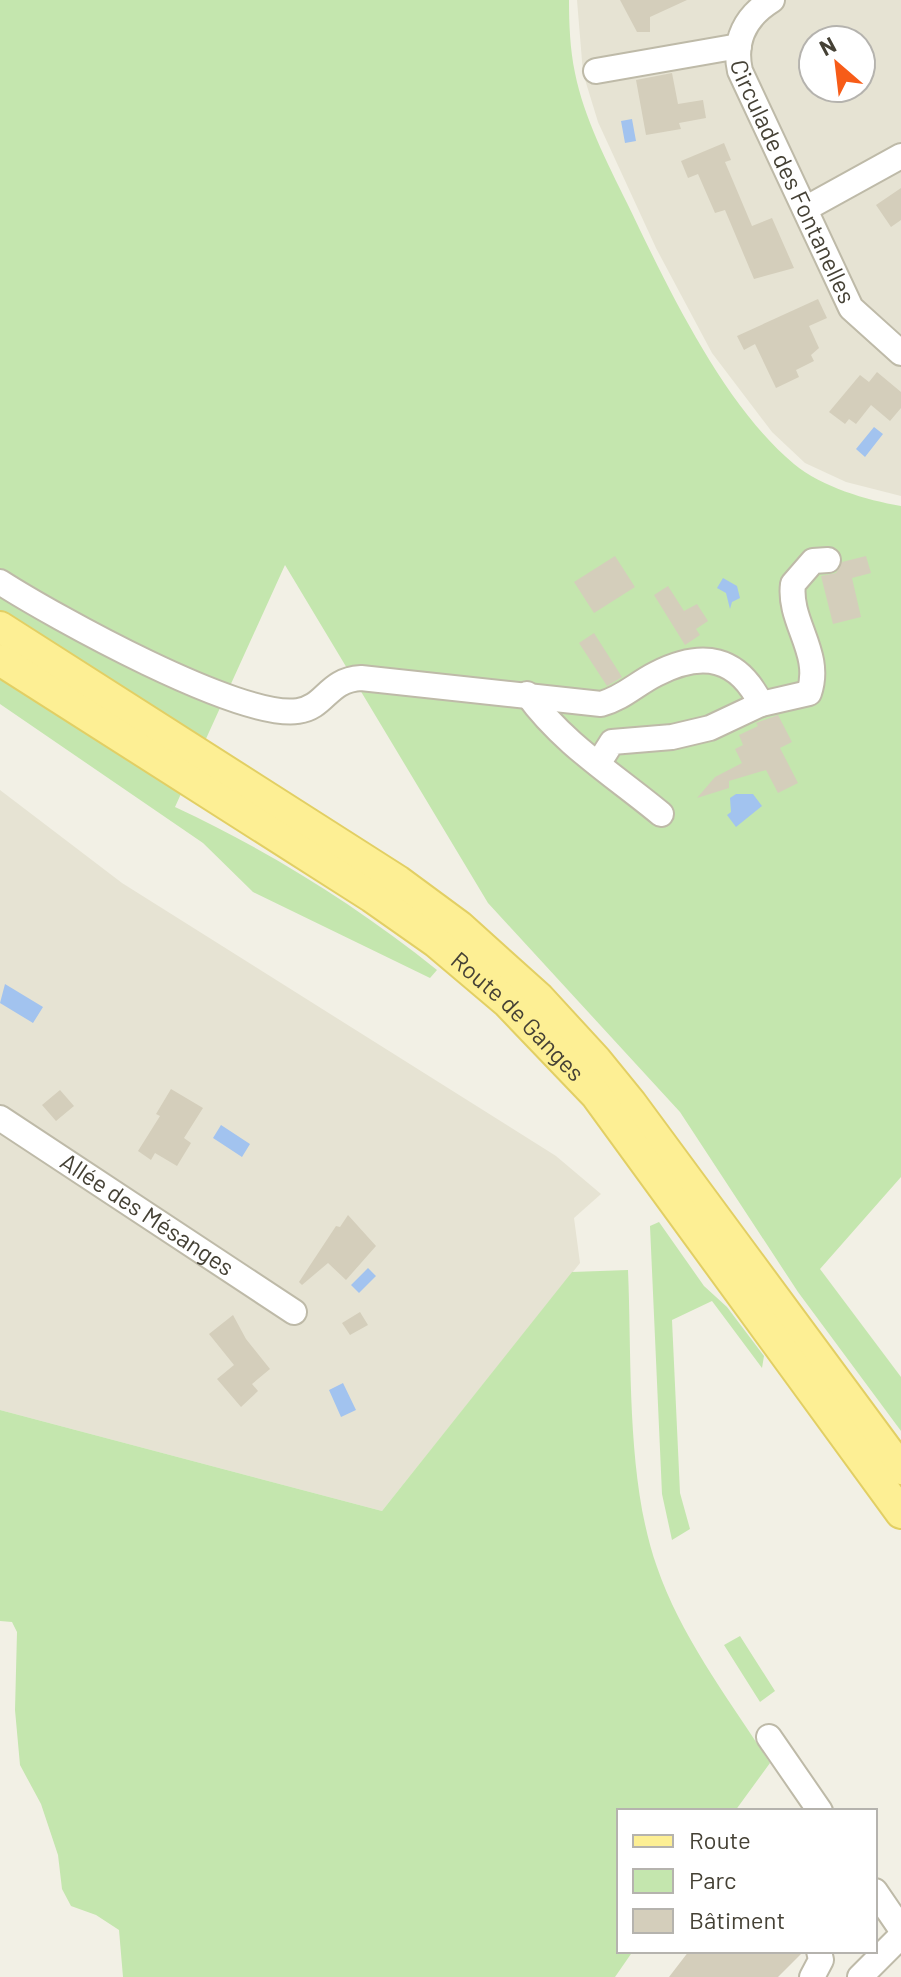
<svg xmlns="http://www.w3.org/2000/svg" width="901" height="1977" viewBox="0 0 901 1977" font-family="Barlow,sans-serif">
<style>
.residential{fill:#e6e3d3;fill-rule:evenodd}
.green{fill:#c4e6ae}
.water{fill:#a2c3ef}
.building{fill:#d4cebb}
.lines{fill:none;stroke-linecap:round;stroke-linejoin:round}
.minor-casing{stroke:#bebaa8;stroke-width:28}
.major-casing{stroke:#e2cf64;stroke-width:34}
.minor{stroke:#fff;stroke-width:24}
.major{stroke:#fdef94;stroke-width:30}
.labels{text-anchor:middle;stroke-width:6;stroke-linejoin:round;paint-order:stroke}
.street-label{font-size:24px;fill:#454135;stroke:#fff}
</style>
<rect width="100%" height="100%" fill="#f2f0e5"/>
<path class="residential" d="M 577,0 L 901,0 L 901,496 L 846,482 L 805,463 L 772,432 L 712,353 L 656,248 L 598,122 L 583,73 ZM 813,40 L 861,40 L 861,88 L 813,88 Z
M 0,790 L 122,883 L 556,1156 L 601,1194 L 574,1218 L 580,1263 L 382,1511 L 0,1410 Z"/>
<path class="green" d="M 0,0 L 569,0 C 569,24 570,49 575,73 C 584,118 607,162 627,203 C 667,286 723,405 794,464 C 822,487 866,500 901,506 L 901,1177 L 820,1269 L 901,1377 L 901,1431 L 798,1292 L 680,1112 L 488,903 L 285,565 L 175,807 C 269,851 356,905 437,970 L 430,978 L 253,892 L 203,843 L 0,704 Z
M 659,1222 L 704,1286 L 727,1307 L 764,1356 L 762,1368 L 712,1301 L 672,1320 L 680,1493 L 690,1529 L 672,1540 L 662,1494 L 650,1226 Z
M 628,1270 C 632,1362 626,1480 657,1567 C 681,1637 730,1701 770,1763 L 735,1811 L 619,1811 L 619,1951 L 633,1951 L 615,1977 L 123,1977 L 119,1930 L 96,1915 L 71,1906 L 62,1889 L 58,1855 L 41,1804 L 20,1765 L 15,1710 L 17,1632 L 12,1622 L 0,1621 L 0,1410 L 382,1511 L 572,1272 Z
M 740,1636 L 775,1691 L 760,1702 L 724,1645 Z"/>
<path class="water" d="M 632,119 L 636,141 L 625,143 L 621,121 Z
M 874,427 L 883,434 L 865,457 L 856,449 Z
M 723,578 L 737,586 L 740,598 L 732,602 L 730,609 L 726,593 L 717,588 Z
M 736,794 L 753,794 L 762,806 L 736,827 L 727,815 L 731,812 L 730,798 Z
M 5,984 L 43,1007 L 33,1023 L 0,1003 Z
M 221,1125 L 250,1144 L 242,1157 L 213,1138 Z
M 368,1268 L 376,1276 L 359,1293 L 351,1285 Z
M 343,1383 L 356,1410 L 341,1417 L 329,1390 Z"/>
<path class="building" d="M 620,0 L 687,0 L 650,17 L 650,32 L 637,32 Z
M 672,73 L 678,104 L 703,100 L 706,118 L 679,123 L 681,129 L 646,135 L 636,80 Z
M 724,143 L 731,160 L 725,162 L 752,226 L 772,218 L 794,268 L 754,279 L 725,210 L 715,213 L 698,174 L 688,178 L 681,161 Z
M 901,188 L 901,220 L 891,227 L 876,205 Z
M 818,299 L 827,318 L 809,326 L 819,348 L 811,355 L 814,361 L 796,370 L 799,377 L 776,388 L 755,344 L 744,350 L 737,336 Z
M 877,372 L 901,392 L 901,408 L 890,421 L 871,405 L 856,424 L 849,419 L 845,424 L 829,412 L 860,375 L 869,382 Z
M 615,556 L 635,587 L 594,613 L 574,582 Z
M 866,556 L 871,573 L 852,578 L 861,617 L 833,624 L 821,576 L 836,573 L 842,562 Z
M 668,586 L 684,611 L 697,604 L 708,621 L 696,629 L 700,635 L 685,645 L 654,595 Z
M 594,633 L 622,677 L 607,686 L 579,643 Z
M 778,715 L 792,742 L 780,748 L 798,783 L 778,793 L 766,770 L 729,781 L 729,788 L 697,798 L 715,777 L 742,763 L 735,749 L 743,745 L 739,735 L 758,726 L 756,723 Z
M 171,1089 L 203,1108 L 184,1138 L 191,1143 L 177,1166 L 155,1153 L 151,1160 L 138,1151 L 160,1116 L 156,1114 Z
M 60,1090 L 74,1106 L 56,1121 L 42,1105 Z
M 348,1215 L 376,1246 L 346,1280 L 328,1263 L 302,1285 L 299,1282 L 336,1226 L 340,1227 Z
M 360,1312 L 368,1325 L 350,1335 L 342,1323 Z
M 233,1315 L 246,1339 L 270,1369 L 252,1384 L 258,1391 L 241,1407 L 217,1379 L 234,1365 L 209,1334 Z
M 689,1951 L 804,1951 L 778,1977 L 669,1977 Z"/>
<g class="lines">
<defs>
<g id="minor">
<path id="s1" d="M 772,0 C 746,16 733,40 740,71 L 851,308 L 901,353"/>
<path d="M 596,71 L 739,46"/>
<path d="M 805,209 L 901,156"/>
<path d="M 0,582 C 53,616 240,720 298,711 C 326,707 327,680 361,678 L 601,704 C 623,698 636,684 656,674 C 703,650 738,657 761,704 L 710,728 L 672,737 L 612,742 L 598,764"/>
<path d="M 527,694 C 563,744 614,775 661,814"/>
<path d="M 761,704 L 809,693 C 823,653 788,622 793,584 L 813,561 L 828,560"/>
<path id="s2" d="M 0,1118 L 294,1312"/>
<path d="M 769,1737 L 820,1811"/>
<path d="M 875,1891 L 901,1929"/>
<path d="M 812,1977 L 821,1960 L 819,1951"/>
<path d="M 860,1977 L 901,1936"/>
</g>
<g id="major">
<path d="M 0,627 L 398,881 L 459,926 L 539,998 L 596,1060 L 631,1103 L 901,1469"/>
<path id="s3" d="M 0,660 L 372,897 L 436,942 L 507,1002 L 596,1095 L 901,1513"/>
</g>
</defs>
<use href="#minor" class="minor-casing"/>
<use href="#major" class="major-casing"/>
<use href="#minor" class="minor"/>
<use href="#major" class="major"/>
</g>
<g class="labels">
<g class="street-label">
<text dy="8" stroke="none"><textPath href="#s1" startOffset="206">Circulade des Fontanelles</textPath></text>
<text dy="8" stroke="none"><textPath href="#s3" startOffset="630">Route de Ganges</textPath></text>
<text dy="8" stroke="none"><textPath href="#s2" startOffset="176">Allée des Mésanges</textPath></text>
</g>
</g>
<rect x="617" y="1809" width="260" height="144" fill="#ffffff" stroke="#b5b3ae" stroke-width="2"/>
<rect x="633" y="1835" width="40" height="12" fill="#fdef94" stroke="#b5b3ae" stroke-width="2"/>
<text x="689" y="1849" font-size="24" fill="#454135">Route</text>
<rect x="633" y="1869" width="40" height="24" fill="#c4e6ae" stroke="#b5b3ae" stroke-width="2"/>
<text x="689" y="1889" font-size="24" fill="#454135">Parc</text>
<rect x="633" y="1909" width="40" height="24" fill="#d4cebb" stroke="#b5b3ae" stroke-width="2"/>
<text x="689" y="1929" font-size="24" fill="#454135">Bâtiment</text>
<g transform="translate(837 64) rotate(332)"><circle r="38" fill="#ffffff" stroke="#b5b3ae" stroke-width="2"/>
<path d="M0-6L14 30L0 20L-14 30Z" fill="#f75c18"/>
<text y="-12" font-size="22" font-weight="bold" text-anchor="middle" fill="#454135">N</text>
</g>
</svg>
